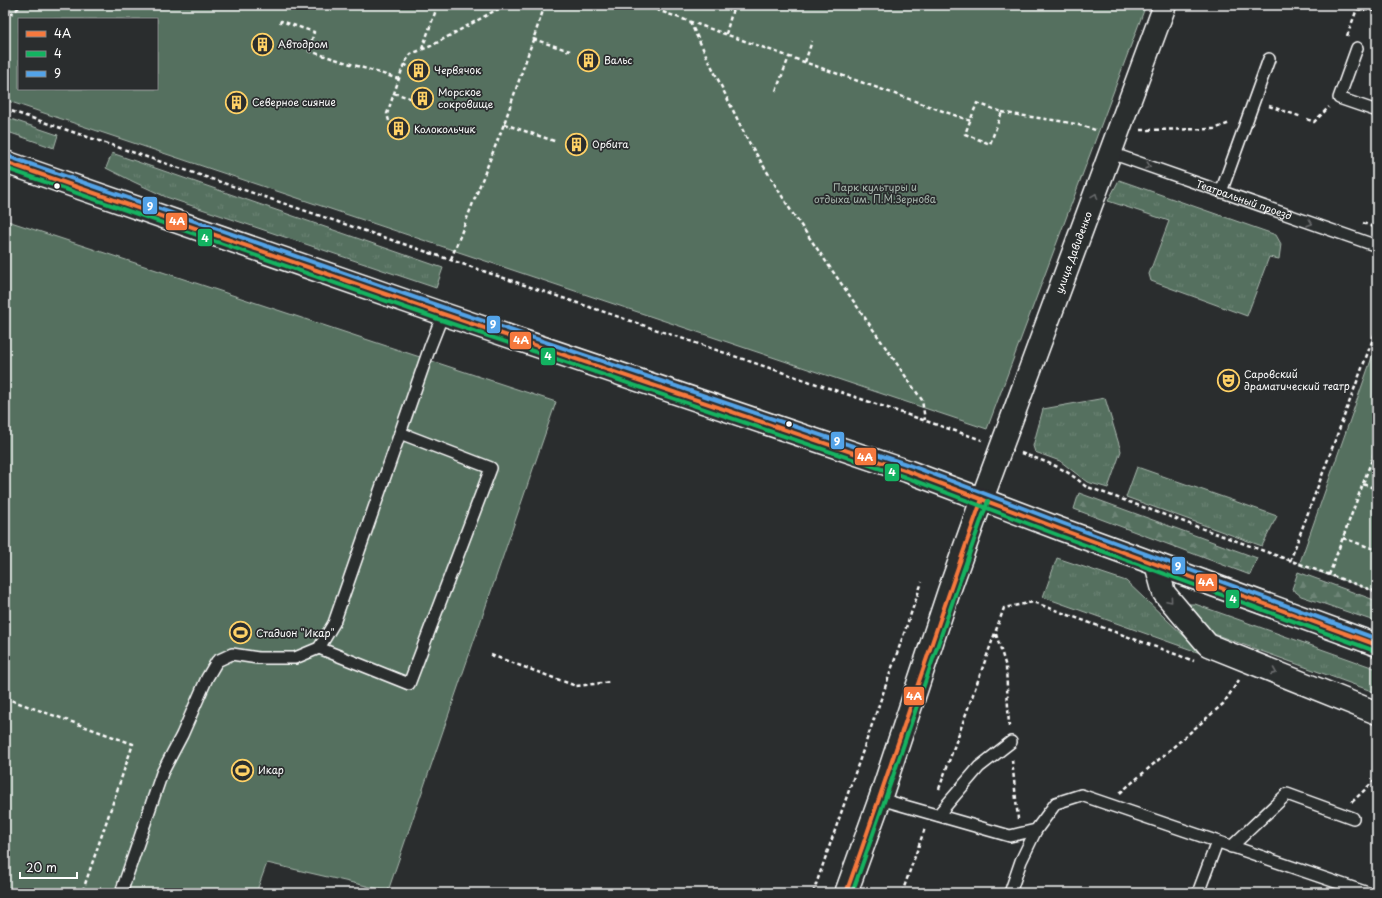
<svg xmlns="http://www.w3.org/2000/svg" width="1382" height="898" viewBox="0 0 1382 898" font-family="'Playpen Sans',sans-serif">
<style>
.grass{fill:url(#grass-tufts);stroke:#aab8af}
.forest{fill:url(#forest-firs);stroke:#aab8af}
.green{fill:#55705f;stroke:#aab8af;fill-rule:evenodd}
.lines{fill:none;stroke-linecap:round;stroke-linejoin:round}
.service-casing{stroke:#fff;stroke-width:14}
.minor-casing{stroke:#fff;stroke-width:25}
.tertiary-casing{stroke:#fff;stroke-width:25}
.secondary-casing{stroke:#fff;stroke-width:25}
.path{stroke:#fff;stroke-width:2.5;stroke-dasharray:4 3;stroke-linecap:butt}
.service{stroke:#2a2d2e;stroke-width:11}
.minor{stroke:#2a2d2e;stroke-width:22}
.tertiary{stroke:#2a2d2e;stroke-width:22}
.secondary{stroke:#2a2d2e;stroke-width:22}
.bus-1-casing{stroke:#2a2d2e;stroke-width:7}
.bus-2-casing{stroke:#2a2d2e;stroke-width:7}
.bus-3-casing{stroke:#2a2d2e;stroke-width:7}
.bus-1{stroke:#f6793e;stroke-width:4}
.bus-2{stroke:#13b361;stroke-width:4}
.bus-3{stroke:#53a3e8;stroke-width:4}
.oneway{stroke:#6a6c6d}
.bus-dot{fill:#fff;stroke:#2a2d2e;stroke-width:1.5}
.labels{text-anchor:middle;stroke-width:3.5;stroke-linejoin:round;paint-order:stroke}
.poi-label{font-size:10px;fill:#fff;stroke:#2a2d2e;text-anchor:start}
.park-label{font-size:10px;fill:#aab8af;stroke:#2a2d2e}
.street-label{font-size:10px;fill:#fff;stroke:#2a2d2e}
.line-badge{stroke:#2a2d2e;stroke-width:1.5}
.badge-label{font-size:11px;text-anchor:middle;font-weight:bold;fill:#fff}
</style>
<defs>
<pattern id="grass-tufts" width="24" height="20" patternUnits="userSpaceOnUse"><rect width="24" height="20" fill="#55705f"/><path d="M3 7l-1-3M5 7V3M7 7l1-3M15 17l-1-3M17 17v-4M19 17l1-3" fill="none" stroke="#6e8577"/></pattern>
<pattern id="forest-firs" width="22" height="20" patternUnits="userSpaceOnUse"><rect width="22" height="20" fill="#55705f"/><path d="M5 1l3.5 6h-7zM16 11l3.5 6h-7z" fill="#6e8577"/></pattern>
</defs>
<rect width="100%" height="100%" fill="#2a2d2e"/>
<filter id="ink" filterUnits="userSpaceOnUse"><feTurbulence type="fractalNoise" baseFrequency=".025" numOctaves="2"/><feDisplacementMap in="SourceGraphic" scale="8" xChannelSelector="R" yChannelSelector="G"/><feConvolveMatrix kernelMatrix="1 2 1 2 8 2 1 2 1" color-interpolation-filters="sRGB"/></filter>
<g filter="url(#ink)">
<path class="grass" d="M 5,117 L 58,135 L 54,148 L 5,131 Z
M 112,153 L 443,268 L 436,288 L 166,197 L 134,182 L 106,168 Z
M 1119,180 L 1276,235 L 1281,244 L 1279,259 L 1269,257 L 1247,316 L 1151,281 L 1149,274 L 1169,221 L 1108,201 Z
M 1105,398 L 1121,451 L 1108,488 L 1087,482 L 1060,461 L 1035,452 L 1033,446 L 1043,409 Z
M 1137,467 L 1277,516 L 1262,546 L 1126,497 Z
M 1057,558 L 1126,581 L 1203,654 L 1043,597 Z
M 1189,604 L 1195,604 L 1377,669 L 1377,693 L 1214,634 Z"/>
<path class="forest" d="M 1079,493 L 1257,558 L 1250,575 L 1074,509 Z
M 1298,572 L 1377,601 L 1377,622 L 1301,596 L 1292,589 Z"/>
<path class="green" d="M 5,5 L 1146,5 L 987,429 L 5,100 ZM 19,19 L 157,19 L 157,89 L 19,89 Z
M 5,220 L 556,402 L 388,891 L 267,863 L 256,893 L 5,893 Z
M 1377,343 L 1377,592 L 1299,565 Z"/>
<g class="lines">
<defs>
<g id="service">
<path d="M 1357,48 L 1339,98 L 1377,111"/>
<path id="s1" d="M 1111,153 L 1377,246"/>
<path d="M 1221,192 L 1269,59"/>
<path d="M 319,648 L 409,684 L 491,468 L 400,433"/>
<path d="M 880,799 L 1010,836 L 1036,830 L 1056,803 L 1081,795 L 1368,893"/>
<path d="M 938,815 L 979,767 L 1011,742"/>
<path d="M 1231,847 L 1287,794 L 1353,818"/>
<path d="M 121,893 L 162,773 L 182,735 L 207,678 L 217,661 L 232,654 L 258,658 L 295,658 L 319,648 L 334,623 L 430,347 L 443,314"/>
<path d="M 1010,893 L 1021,861 L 1036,830"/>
<path d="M 1198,893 L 1217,842"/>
</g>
<g id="minor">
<path id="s2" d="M 982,499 L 1165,5"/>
<path d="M 1156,564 L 1164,593 L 1208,645 L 1377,713"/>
</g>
<path id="tertiary" d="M 846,893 L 880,799 L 949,591 L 982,499"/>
<path id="secondary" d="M 5,162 L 443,314 L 907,471 L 1060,529 L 1377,645"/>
</defs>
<use href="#service" class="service-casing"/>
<use href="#minor" class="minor-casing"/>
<use href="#tertiary" class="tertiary-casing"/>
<use href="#secondary" class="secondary-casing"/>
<path class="path" d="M 643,5 L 971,121
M 1357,9 L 1377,11
M 5,19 L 22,5
M 690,22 L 747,139 L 793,214 L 922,400 L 925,420
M 280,23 L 281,21 L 314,32 L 309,51 L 399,79
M 726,34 L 734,5
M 1347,36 L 1357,9 L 1355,5
M 533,39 L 573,52
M 422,49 L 436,10
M 805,62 L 812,41
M 404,64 L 409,67
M 776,91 L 789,57
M 394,93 L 416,100
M 977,103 L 1002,112 L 990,144 L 965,134 Z
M 1269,106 L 1302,117
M 5,109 L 982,440
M 1002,112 C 1034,119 1067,119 1098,131
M 1307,119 L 1314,122 L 1329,107
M 389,121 L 387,114 L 404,64 L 411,54 L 431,46 L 505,5
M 504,124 L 557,142
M 1141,130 L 1214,129 L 1230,123
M 1363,223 L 1377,228
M 451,259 L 504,124 L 545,5
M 1021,453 C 1046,462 1065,467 1085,486 L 1377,592
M 1363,484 L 1377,489
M 1343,538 L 1377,550
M 1290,561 L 1377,328
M 1329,575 L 1377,446
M 996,634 L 1006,667 L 1009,727
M 491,655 L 576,686 L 611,682
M 5,698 L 133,744 L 82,893
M 1012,760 L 1018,819
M 939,789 L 1004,608 L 1033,602 L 1194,661
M 1120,793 L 1223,704 L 1239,680
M 1352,802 L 1377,778
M 813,893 L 922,582
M 902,893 L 925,828"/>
<use href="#service" class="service"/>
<use href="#minor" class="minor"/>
<use href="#tertiary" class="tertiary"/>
<use href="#secondary" class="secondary"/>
<defs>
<path id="bus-1" d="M 5,162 L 443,314 L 907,471 L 1060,529 L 1377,645
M 846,893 C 893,762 935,630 982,499"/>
<path id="bus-2" d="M 5,168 L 441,320 L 905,477 L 1058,535 L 1375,651
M 852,893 C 899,763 941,631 988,501"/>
<path id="bus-3" d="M 7,156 L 445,308 L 909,465 L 1062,523 L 1377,639"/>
</defs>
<use href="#bus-1" class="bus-1-casing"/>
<use href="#bus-2" class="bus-2-casing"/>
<use href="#bus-3" class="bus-3-casing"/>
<use href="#bus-1" class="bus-1"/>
<use href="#bus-2" class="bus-2"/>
<use href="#bus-3" class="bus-3"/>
</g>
<defs><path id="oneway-chevron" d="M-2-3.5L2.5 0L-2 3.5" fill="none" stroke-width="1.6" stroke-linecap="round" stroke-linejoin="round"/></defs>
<g class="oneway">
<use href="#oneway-chevron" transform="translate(1148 166) rotate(19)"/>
<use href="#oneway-chevron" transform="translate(1095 196) rotate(-69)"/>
<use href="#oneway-chevron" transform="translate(1310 223) rotate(19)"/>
<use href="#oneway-chevron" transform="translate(1170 600) rotate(50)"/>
<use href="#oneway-chevron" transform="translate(1274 672) rotate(22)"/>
</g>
</g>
<defs>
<symbol id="building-ring" viewBox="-11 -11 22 22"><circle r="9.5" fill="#2a2d2e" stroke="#ffd166" stroke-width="1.5"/><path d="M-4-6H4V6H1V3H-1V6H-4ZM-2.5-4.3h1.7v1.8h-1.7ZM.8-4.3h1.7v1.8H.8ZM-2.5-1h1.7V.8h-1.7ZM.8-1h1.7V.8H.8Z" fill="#ffd166"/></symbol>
<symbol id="theatre-ring" viewBox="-11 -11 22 22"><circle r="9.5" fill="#2a2d2e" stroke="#ffd166" stroke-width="1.5"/><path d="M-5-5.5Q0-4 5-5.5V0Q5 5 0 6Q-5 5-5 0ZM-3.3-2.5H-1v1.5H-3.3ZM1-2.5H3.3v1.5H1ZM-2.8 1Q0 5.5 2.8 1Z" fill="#ffd166"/></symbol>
<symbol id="stadium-ring" viewBox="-11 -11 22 22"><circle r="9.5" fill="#2a2d2e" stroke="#ffd166" stroke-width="1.5"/><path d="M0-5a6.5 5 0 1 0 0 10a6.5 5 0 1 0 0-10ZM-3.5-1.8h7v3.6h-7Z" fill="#ffd166"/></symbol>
</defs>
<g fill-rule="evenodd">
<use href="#building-ring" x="250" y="32" width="25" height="25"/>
<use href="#building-ring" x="576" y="48" width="25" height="25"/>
<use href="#building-ring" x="406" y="58" width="25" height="25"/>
<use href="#building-ring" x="410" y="86" width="25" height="25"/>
<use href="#building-ring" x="224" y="90" width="25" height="25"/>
<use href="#building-ring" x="386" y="116" width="25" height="25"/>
<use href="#building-ring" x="564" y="132" width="25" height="25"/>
<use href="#theatre-ring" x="1216" y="368" width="25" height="25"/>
<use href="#stadium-ring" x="228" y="620" width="25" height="25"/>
<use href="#stadium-ring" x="230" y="758" width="25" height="25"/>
</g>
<g class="bus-dot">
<circle cx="57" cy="186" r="3.5"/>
<circle cx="789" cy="424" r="3.5"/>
</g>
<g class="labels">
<g class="poi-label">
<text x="278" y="48">Автодром</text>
<text x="604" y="64">Вальс</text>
<text x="434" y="74">Червячок</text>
<text x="438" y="96">Морское<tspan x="438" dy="12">сокровище</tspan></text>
<text x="252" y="106">Северное сияние</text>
<text x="414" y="133">Колокольчик</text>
<text x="592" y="148">Орбита</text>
<text x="1244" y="378">Саровский<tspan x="1244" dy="12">драматический театр</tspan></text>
<text x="256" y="637">Стадион "Икар"</text>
<text x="258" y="774">Икар</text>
</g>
<g class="park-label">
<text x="875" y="191">Парк культуры и<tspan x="875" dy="12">отдыха им. П.М.Зернова</tspan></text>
</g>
<g class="street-label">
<text dy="4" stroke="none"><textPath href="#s1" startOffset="141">Театральный проезд</textPath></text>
<text dy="4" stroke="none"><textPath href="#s2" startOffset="263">улица Давиденко</textPath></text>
</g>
</g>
<g class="line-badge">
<rect x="142" y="196" width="16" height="19" rx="4" fill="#53a3e8"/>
<rect x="165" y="212" width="23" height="19" rx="4" fill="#f6793e"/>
<rect x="197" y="228" width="16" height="19" rx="4" fill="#13b361"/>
<rect x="486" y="315" width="15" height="19" rx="4" fill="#53a3e8"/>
<rect x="509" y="331" width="23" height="19" rx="4" fill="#f6793e"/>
<rect x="540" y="347" width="16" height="19" rx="4" fill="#13b361"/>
<rect x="830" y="431" width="15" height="19" rx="4" fill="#53a3e8"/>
<rect x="854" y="447" width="23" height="19" rx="4" fill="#f6793e"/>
<rect x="884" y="463" width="16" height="19" rx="4" fill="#13b361"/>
<rect x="1171" y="556" width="15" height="19" rx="4" fill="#53a3e8"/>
<rect x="1195" y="573" width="23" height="19" rx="4" fill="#f6793e"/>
<rect x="1225" y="589" width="15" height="20" rx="4" fill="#13b361"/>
<rect x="903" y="686" width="22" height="20" rx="4" fill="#f6793e"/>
</g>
<g class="badge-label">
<text x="150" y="210">9</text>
<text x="177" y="225">4А</text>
<text x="205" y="242">4</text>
<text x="493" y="328">9</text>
<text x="521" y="344">4А</text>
<text x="548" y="360">4</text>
<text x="837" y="445">9</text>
<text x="865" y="461">4А</text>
<text x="892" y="476">4</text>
<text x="1178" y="570">9</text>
<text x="1206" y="586">4А</text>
<text x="1233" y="603">4</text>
<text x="914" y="700">4А</text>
</g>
<rect width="1382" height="898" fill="none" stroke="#2a2d2e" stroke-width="20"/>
<rect x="10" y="10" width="1362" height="878" fill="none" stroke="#fff" stroke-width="1.5" filter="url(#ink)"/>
<rect x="18" y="18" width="140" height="72" fill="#2a2d2e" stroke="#7f8182"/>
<rect x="26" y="31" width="20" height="6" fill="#f6793e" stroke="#7f8182"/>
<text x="54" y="38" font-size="12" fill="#ffffff">4А</text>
<rect x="26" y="51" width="20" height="6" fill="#13b361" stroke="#7f8182"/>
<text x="54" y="58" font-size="12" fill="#ffffff">4</text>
<rect x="26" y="71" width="20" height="6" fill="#53a3e8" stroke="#7f8182"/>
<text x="54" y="78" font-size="12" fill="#ffffff">9</text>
<path d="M20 872v6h57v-6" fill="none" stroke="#ffffff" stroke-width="2"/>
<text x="26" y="872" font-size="12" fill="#ffffff" stroke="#2a2d2e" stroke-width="3" paint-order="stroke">20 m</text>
</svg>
